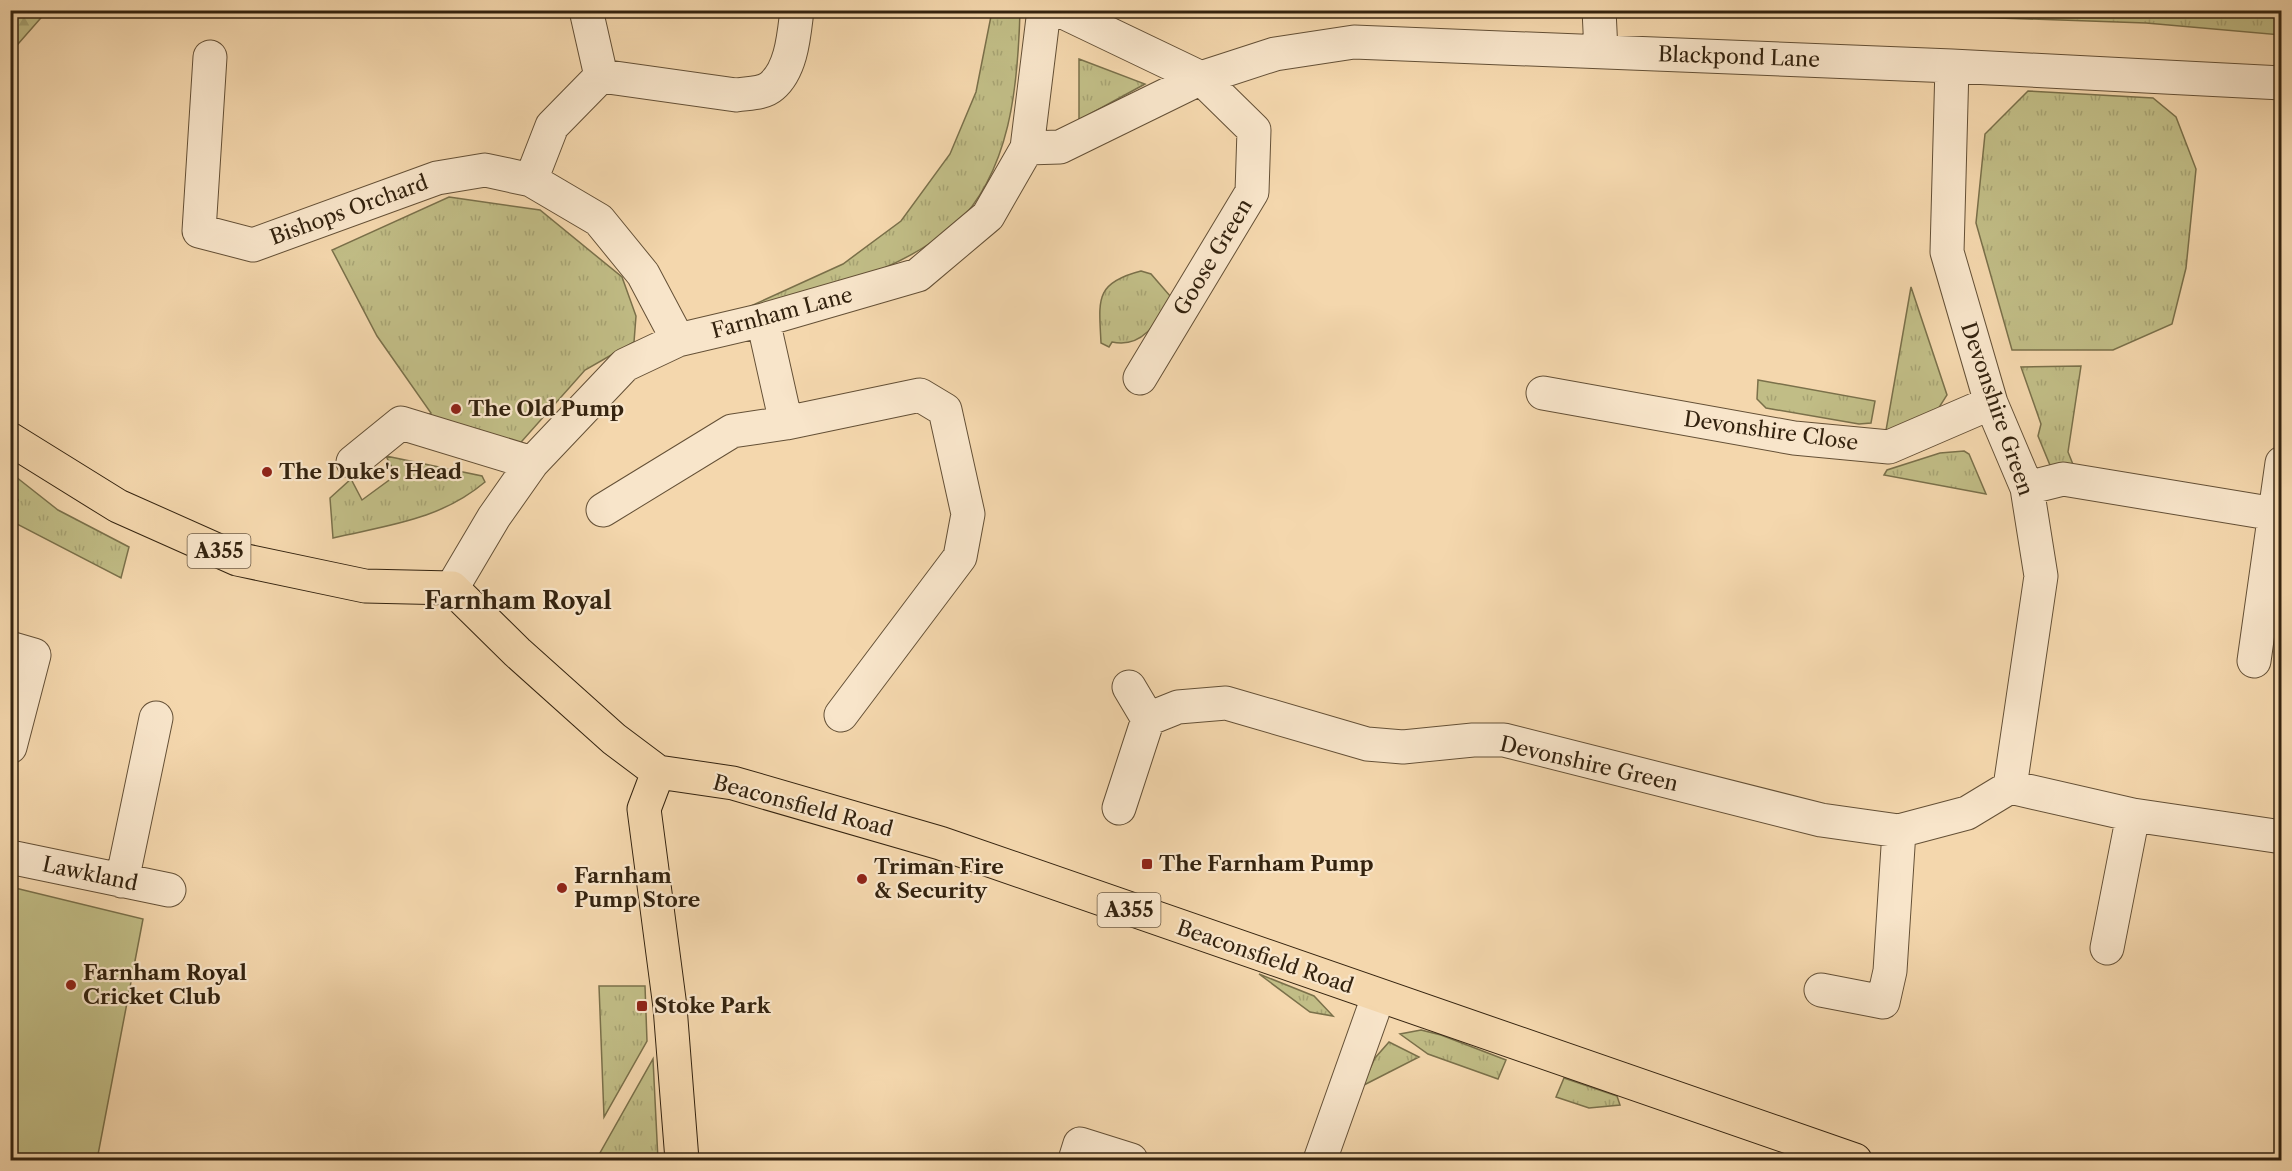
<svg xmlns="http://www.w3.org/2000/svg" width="2292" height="1171" viewBox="0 0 2292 1171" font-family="'Libre Caslon Text',serif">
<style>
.grass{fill:url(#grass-tufts);stroke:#7a704a;stroke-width:1.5}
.forest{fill:url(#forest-firs);stroke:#7a704a;stroke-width:1.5}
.pitch{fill:#c1bd86;stroke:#7a704a;stroke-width:1.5}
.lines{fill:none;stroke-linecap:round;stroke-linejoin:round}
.minor-casing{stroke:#645036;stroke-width:35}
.major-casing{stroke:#34230f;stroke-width:35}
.minor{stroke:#f8e5ca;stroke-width:33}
.major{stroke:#f4d7ad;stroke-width:33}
.poi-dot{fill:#8f2418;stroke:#f8e5ca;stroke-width:2}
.labels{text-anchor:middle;stroke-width:4.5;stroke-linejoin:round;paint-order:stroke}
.shield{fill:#f8e5ca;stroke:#6f5d47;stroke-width:1.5}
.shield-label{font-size:20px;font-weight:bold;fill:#34230f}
.street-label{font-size:21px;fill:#34230f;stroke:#f8e5ca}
.poi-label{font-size:21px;font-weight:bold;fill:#34230f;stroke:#f8e5ca;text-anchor:start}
.quarter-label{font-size:24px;font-weight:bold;fill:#34230f;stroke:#f8e5ca}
</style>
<defs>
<pattern id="grass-tufts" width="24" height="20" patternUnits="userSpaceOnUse" patternTransform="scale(1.5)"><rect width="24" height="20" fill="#c1bd86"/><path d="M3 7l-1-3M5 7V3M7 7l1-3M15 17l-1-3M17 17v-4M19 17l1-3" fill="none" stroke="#a6a272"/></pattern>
<pattern id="forest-firs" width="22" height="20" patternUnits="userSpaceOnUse" patternTransform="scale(1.5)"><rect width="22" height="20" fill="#c1bd86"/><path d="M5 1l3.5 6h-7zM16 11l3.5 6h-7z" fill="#a6a272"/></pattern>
</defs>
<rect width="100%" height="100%" fill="#f4d7ad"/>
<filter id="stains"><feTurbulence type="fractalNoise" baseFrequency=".00333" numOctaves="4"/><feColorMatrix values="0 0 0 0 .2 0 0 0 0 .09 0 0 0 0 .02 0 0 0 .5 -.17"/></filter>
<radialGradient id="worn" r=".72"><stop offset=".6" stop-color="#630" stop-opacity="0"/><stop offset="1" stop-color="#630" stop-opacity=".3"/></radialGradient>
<path class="grass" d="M 992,11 L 1020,11 C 1018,85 1011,172 954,227 C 948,233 939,237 932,242 C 873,282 798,296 731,315 L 843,264 L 901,221 L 950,154 L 976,92 Z
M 1796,11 L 2281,11 L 2281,35 L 2146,23 Z
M 1079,59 L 1145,84 L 1079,120 Z
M 2028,91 L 2153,98 L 2176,117 L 2196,169 L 2186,268 L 2172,324 L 2113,350 L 2012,350 L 1976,223 L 1985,134 Z
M 449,197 L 540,210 L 622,277 L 636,316 L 634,342 L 585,370 L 515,449 L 414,425 L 431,413 L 377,336 L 332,250 Z
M 1141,271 L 1151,274 L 1171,297 C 1158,320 1144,349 1112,342 L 1109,347 L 1101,343 C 1099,300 1094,283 1141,271 Z
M 1911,287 L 1947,395 L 1933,417 L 1885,436 Z
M 2081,366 L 2068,452 L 2078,477 L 2052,470 L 2038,436 L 2041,424 L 2021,367 Z
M 1758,380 L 1875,401 L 1871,423 L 1859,424 L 1766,408 L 1757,399 Z
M 1964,451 L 1969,454 L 1986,494 L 1884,475 L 1887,470 L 1940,453 Z
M 386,456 L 482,476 L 485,482 C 440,520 388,525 333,538 L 330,498 L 351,479 L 362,500 L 396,475 Z
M 11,473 L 58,510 L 129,547 L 121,578 L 11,521 L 18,500 L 11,492 Z
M 1259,974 L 1314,996 L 1333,1016 L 1310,1012 Z
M 599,986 L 645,986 L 647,1041 L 604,1117 Z
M 1421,1030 L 1441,1035 L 1506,1060 L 1498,1079 L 1428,1054 L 1400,1034 Z
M 1389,1042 L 1419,1057 L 1362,1086 L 1375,1058 Z
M 653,1059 L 658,1160 L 596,1160 Z
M 1564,1078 L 1617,1096 L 1620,1105 L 1589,1108 L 1556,1097 Z"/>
<path class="forest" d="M 11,10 L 47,11 L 11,52 L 10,11 Z"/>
<path class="pitch" d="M 11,887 L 143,919 L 97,1160 L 11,1160 Z"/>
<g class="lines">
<defs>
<path id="minor" d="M 586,10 L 601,76
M 1059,10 L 1201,78 L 1254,130 L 1252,192 L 1140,378
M 1599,10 L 1601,51
M 210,57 L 199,231 L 253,245 L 437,178 L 485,170 L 531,180 L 599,220 L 643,274 L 678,340
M 601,76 L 736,95 C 748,93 763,94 772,86 C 792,69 794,34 797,10
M 1027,148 L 1060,147 L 1201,78 L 1275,54 L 1354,42 L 1952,66 L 2282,83
M 531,180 L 552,126 L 601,76
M 763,320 L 786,423
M 1543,393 L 1794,438 L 1889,447 L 1991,403
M 353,462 L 401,423 L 532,463
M 2027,488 L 2063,479 L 2275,514
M 603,510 L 732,431 L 786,423 L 920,395 L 945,410 L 968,514 L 960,557 L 841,715
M 452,588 L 494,517 L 532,463 L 625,365 L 678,340 L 763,320 L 918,275 L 988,216 L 1027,148 L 1044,10
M 10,648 L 34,655 L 10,747
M 2254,661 L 2282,463
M 1129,687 L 1148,719
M 2010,787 L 2133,815 L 2107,948
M 1119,808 L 1148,719 L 1178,707 L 1226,703 L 1367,744 L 1403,747 L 1473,740 L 1504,740 L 1821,820 L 1899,831 L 1967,813 L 2010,787 L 2041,576 L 2027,488 L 1991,403 L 1947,252 L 1952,66
M 2133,815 L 2282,837
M 10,857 L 169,890
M 122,881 L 156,718
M 1821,990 L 1883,1002 L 1890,971 L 1899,831
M 1075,1160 L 1080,1144 L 1131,1160
M 1320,1160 L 1378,997"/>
<path id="major" d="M 10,439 L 118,506 L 237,559 L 365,586 L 452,588 L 517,652 L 614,739 L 658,772 L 733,783 L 940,843 L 1855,1160
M 658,772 L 644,809 L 670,1007 L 682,1160"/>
</defs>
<use href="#minor" class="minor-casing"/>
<use href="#major" class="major-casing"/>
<use href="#minor" class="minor"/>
<use href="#major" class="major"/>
</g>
<g class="poi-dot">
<circle cx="456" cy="409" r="6"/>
<circle cx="267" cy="472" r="6"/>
<rect x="1141" y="858" width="12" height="12" rx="3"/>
<circle cx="862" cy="879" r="6"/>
<circle cx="562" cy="888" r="6"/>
<circle cx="71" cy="985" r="6"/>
<rect x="636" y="1000" width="12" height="12" rx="3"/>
</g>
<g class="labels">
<g class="shield">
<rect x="187.5" y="534" width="63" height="34" rx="4.5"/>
<rect x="1097.5" y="893" width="63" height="34" rx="4.5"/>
</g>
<g class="shield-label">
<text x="219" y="558">A355</text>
<text x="1129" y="917">A355</text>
</g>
<g class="street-label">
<text transform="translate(1739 57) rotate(2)" y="7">Blackpond Lane</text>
<text transform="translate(349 210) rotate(-20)" y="7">Bishops Orchard</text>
<text transform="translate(1213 257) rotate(-59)" y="7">Goose Green</text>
<text transform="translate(782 313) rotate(-15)" y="7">Farnham Lane</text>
<text transform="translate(1997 409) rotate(71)" y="7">Devonshire Green</text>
<text transform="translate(1771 431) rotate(8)" y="7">Devonshire Close</text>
<text transform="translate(1589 764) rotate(13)" y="7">Devonshire Green</text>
<text transform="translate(803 806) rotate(15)" y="7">Beaconsfield Road</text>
<text transform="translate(90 874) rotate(12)" y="7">Lawkland</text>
<text transform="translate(1265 957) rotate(19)" y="7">Beaconsfield Road</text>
</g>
<g class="poi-label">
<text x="468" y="416">The Old Pump</text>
<text x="279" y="479">The Duke's Head</text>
<text x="1159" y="871">The Farnham Pump</text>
<text x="874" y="874">Triman Fire<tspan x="874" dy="24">&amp; Security</tspan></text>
<text x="574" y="883">Farnham<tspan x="574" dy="24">Pump Store</tspan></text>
<text x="83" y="980">Farnham Royal<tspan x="83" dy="24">Cricket Club</tspan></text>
<text x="654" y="1013">Stoke Park</text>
</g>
<g class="quarter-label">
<text x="518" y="609">Farnham Royal</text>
</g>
</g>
<rect width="2292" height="1171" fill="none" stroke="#f4d7ad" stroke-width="36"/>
<rect x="12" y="12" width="2268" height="1147" fill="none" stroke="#34230f" stroke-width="3"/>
<rect x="18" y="18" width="2256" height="1135" fill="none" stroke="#34230f" stroke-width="1.5"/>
<rect width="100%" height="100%" filter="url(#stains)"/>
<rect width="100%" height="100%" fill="url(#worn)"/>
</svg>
